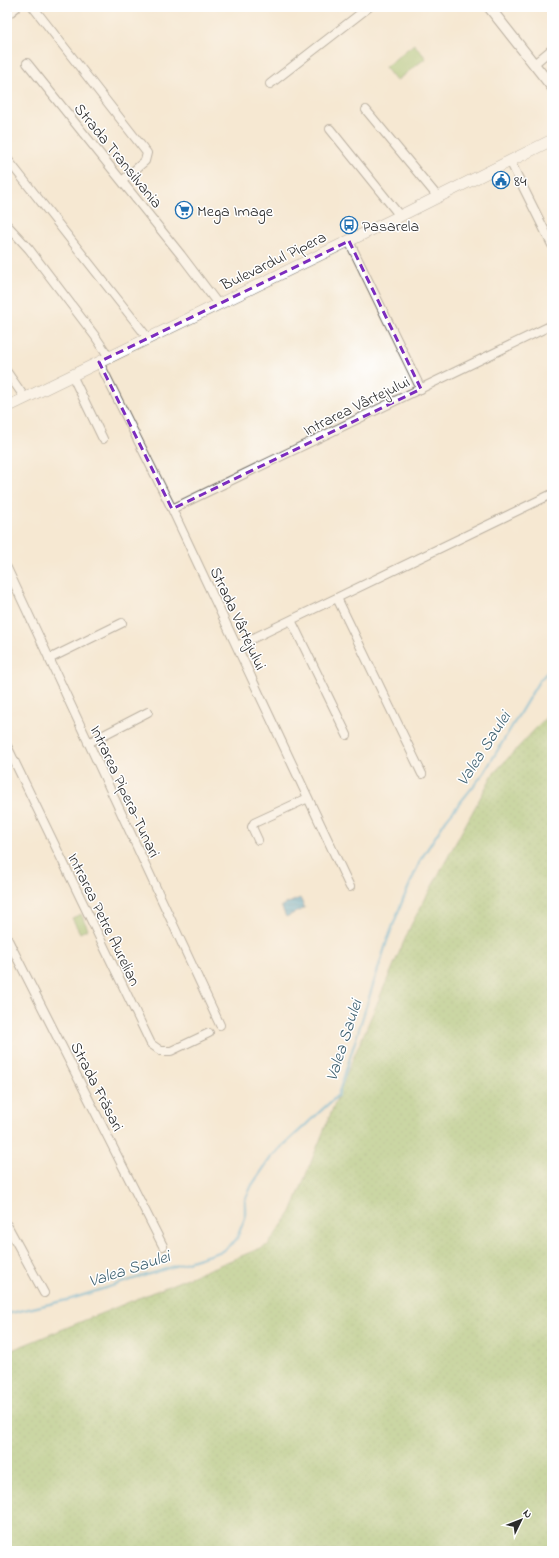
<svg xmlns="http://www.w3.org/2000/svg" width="559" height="1558" viewBox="0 0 559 1558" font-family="'Indie Flower',sans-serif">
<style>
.grass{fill:url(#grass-dots);stroke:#61764c}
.park{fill:#97c16d;stroke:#61764c}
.water{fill:url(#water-rules);stroke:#406b7e}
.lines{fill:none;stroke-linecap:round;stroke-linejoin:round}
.stream{stroke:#54abd1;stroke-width:2.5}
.minor-casing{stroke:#726d65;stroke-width:10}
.tertiary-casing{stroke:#726d65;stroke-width:12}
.secondary-casing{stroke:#726d65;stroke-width:12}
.minor{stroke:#fff;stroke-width:8}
.tertiary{stroke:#fff;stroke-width:10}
.secondary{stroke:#fff;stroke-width:11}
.marked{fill:none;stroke:#7b2cbf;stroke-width:3;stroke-dasharray:8 5;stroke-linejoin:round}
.labels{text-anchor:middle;stroke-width:3;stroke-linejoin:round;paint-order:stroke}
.street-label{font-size:16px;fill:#2b2b2b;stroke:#fff}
.poi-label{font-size:16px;fill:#2b2b2b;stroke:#fff;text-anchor:start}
.water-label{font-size:17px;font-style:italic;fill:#3b5e6d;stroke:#fff}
</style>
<defs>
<pattern id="grass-dots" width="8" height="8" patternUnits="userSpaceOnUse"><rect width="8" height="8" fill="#97c16d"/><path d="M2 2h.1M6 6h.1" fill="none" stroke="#7b9d5a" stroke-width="1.8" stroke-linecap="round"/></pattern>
<pattern id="water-rules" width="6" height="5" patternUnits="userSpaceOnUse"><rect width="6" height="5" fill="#54abd1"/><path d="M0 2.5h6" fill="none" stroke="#468baa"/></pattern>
</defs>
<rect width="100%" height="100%" fill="#fff"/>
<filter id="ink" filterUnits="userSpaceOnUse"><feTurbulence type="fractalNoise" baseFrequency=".025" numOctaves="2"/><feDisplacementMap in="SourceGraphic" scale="8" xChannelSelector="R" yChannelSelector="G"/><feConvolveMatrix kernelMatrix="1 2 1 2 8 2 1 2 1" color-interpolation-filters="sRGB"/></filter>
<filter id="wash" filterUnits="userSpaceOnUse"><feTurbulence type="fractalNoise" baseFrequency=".012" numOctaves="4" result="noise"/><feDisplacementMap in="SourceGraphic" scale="16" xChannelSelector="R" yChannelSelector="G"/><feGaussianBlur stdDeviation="0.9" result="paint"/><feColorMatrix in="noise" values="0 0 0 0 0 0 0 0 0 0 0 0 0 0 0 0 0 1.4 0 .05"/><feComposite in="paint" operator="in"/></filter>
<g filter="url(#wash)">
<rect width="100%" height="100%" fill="#f5e8d2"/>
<path class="grass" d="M 552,711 L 552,1551 L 7,1551 L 7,1352 L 268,1245 L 291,1212 L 349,1068 L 411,925 L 493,774 Z"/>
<path class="park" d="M 414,44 L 426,58 L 396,81 L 385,67 Z
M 81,914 L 88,929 L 80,933 L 72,918 Z"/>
<path class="water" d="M 300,898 L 305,908 L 286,917 L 281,906 Z"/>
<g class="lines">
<path class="stream" d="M 7,1314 L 71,1299 L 222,1251 L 236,1240 L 245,1218 L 245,1200 L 252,1185 L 272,1156 L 338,1095 L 387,941 L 402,902 L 421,859 L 446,820 L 484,773 L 539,681 L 552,667"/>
</g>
</g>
<g filter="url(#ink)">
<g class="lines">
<defs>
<path id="minor" d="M 33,7 L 147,153 L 145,161 L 122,181
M 7,15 L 17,7
M 27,63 L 181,255 L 218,304
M 534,64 L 552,49
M 270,84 L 369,7
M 366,110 L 438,197
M 330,129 L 400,216
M 8,160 L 148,338
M 510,161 L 552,245
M 7,225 L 29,249 L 95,336 L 109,357
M 349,241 L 421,389
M 99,362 L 172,509 L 350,887
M 7,372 L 25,398
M 72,375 L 103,439
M 172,509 L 552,325
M 7,568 L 220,1025
M 337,598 L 422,774
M 291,620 L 347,735
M 237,646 L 552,494
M 49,659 L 122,623
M 88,743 L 148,712
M 7,746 L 151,1044 L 161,1051 L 171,1051 L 209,1033
M 258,840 L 252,827 L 254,823 L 308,798
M 7,938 L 163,1246
M 7,1225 L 44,1293"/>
<path id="tertiary" d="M 489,7 L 552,87"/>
<path id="secondary" d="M 7,407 L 400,216 L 552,140"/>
</defs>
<use href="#minor" class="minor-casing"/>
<use href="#tertiary" class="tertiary-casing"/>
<use href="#secondary" class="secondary-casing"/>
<use href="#minor" class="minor"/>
<use href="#tertiary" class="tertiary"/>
<use href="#secondary" class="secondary"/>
</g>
</g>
<path d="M0 0H559V1558H0ZM 349,241 L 421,389 L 172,509 L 99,362 Z" fill="#f5e8d2" fill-opacity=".55" fill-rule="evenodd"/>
<path class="marked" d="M 349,241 L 421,389 L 172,509 L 99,362 Z"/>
<defs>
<symbol id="civic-ring" viewBox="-11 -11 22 22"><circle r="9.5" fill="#fff" stroke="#1f6fb2" stroke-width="1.5"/><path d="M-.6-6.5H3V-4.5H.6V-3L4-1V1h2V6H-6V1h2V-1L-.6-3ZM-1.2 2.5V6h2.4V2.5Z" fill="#1f6fb2"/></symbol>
<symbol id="supermarket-ring" viewBox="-11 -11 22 22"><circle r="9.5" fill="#fff" stroke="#1f6fb2" stroke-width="1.5"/><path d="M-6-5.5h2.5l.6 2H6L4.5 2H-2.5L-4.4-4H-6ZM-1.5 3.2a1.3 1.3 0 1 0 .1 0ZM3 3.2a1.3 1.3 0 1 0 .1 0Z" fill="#1f6fb2"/></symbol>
<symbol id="bus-ring" viewBox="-11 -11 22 22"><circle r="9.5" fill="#fff" stroke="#1f6fb2" stroke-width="1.5"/><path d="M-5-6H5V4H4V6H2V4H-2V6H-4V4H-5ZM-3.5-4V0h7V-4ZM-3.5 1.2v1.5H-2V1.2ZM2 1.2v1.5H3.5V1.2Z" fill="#1f6fb2"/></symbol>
</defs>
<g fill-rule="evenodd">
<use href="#civic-ring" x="491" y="170" width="20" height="20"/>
<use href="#supermarket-ring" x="174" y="200" width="20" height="20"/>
<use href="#bus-ring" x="339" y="215" width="20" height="20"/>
</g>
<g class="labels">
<g class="street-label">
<text transform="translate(119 155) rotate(51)" y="6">Strada Transilvania</text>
<text transform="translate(273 260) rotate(-26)" y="6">Bulevardul Pipera</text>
<text transform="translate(356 405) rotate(-26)" y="6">Intrarea Vârtejului</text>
<text transform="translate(239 618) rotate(65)" y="6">Strada Vârtejului</text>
<text transform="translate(126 791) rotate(65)" y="6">Intrarea Pipera-Tunari</text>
<text transform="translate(105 919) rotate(64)" y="6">Intrarea Petre Aurelian</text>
<text transform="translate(98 1086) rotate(63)" y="6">Strada Frăsari</text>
</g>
<g class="poi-label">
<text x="514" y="186">84</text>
<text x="197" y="216">Mega Image</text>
<text x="362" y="231">Pasarela</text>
</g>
<g class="water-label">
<text transform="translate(483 748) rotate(-57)" y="6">Valea Saulei</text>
<text transform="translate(343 1040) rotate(-72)" y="6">Valea Saulei</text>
<text transform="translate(129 1268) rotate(-18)" y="6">Valea Saulei</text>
</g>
</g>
<rect width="559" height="1558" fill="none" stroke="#fff" stroke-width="24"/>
<g transform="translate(521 1520) rotate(47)" stroke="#ffffff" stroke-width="3" paint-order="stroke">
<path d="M0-3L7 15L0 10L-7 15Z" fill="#2b2b2b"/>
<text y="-6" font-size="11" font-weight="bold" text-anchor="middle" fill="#2b2b2b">N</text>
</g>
</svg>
